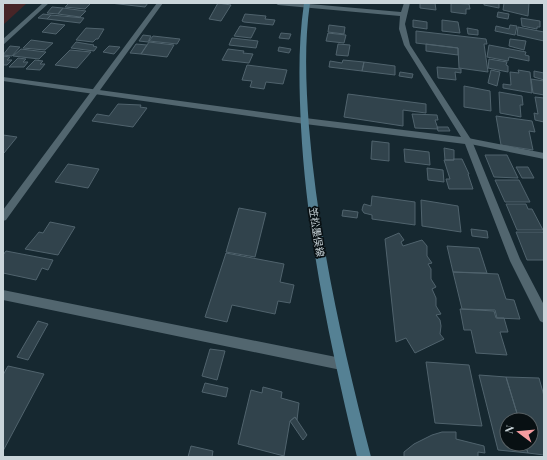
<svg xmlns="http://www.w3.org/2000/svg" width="547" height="460" font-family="'Playfair Display','Noto Sans JP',serif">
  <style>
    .green { fill: #472527 }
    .building { fill: #31434c; stroke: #50636d }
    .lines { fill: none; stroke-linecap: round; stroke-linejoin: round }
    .service { fill: #52666f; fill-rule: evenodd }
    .minor { fill: #52666f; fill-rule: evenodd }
    .secondary { fill: #558194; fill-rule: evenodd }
    .labels { text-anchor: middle; stroke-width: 3.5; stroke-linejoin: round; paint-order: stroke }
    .street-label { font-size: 10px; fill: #cad5da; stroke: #081013 }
  </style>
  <rect width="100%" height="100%" fill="#162830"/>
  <path class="green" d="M 3,3 L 27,3 L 3,25 Z"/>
  <path class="building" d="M 69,3 L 91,3 L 85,9 L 65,7 Z
    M 110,3 L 148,3 L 145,7 Z
    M 218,3 L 231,5 L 221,21 L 209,19 Z
    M 420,3 L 435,3 L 436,10 L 420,8 Z
    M 451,3 L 469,4 L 470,9 L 466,9 L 466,14 L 451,12 Z
    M 484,3 L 499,3 L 499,8 L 484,5 Z
    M 504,3 L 529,3 L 528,16 L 503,10 Z
    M 52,7 L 63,8 L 58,14 L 47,13 Z
    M 63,8 L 86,11 L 80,17 L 58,14 Z
    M 498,12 L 509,14 L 508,19 L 497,17 Z
    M 43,14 L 51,15 L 47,19 L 38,18 Z
    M 245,14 L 266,16 L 265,19 L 275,20 L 273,25 L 244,22 L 242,21 Z
    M 51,15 L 84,18 L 80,23 L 47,19 Z
    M 521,18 L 540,21 L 540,27 L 537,27 L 537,29 L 522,26 Z
    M 413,20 L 427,22 L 427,29 L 413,27 Z
    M 442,20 L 458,22 L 460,33 L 442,31 Z
    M 51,23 L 65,25 L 56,34 L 42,32 Z
    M 329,25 L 345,27 L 344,34 L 328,32 Z
    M 510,25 L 517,26 L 515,35 L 495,31 L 496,26 L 509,29 Z
    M 240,26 L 256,28 L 251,38 L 234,36 Z
    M 518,27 L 544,32 L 544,41 L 517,35 Z
    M 86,28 L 104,29 L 98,39 L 96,39 L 93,42 L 76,40 Z
    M 467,28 L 478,30 L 478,35 L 468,34 Z
    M 416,31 L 486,39 L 487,44 L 484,44 L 488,72 L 459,68 L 458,48 L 416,43 Z
    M 281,33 L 291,34 L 289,39 L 279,38 Z
    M 328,33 L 346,35 L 344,43 L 326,41 Z
    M 143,35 L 151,36 L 148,42 L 139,41 Z
    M 153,36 L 180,39 L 177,44 L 149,41 Z
    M 232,38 L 258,41 L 256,48 L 229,45 Z
    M 510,39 L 526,41 L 524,50 L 509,46 Z
    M 31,40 L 53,43 L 45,50 L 23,48 Z
    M 76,42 L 94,45 L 93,46 L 97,47 L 94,51 L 71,48 Z
    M 149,42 L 174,45 L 167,57 L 141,54 Z
    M 136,44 L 147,45 L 141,54 L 130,53 Z
    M 338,44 L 350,45 L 348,56 L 336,55 Z
    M 426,44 L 458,48 L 458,55 L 426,51 Z
    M 489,45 L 526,52 L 525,55 L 529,56 L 529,61 L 509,57 L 508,61 L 487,57 Z
    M 10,46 L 20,47 L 12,56 L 3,55 Z
    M 109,46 L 120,47 L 114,54 L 103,52 Z
    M 279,47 L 291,49 L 289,53 L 278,51 Z
    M 21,49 L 46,52 L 39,59 L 13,56 Z
    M 228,49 L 244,51 L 243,53 L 253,54 L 249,63 L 222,60 Z
    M 70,50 L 91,52 L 77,68 L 55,65 Z
    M 3,56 L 10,57 L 7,60 L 12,60 L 7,65 L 3,65 Z
    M 18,58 L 26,59 L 23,62 L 28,62 L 24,67 L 9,67 Z
    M 489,59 L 507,62 L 506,65 L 508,66 L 508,72 L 488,68 Z
    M 35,60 L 43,61 L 40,64 L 45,64 L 40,70 L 26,69 Z
    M 343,60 L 364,62 L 362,71 L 329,67 L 330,61 L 342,63 Z
    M 364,62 L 395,66 L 395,75 L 362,71 Z
    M 247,65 L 287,70 L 283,84 L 266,82 L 264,89 L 250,87 L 252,81 L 242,80 Z
    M 437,67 L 461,69 L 461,73 L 455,72 L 456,80 L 438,78 Z
    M 491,70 L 500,72 L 497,86 L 488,83 Z
    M 518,70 L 530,72 L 532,93 L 503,88 L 503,84 L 511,85 L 510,72 L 519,73 Z
    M 534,71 L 544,73 L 544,80 L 534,77 Z
    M 400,72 L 413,74 L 412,78 L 399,76 Z
    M 531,79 L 544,81 L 544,95 L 533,93 Z
    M 464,86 L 490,91 L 491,111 L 464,107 Z
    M 499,92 L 522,96 L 523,105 L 520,105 L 521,117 L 500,113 Z
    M 348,94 L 426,104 L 426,113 L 403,110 L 403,126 L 344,117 Z
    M 535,97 L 544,98 L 544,122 L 535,120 L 534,113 L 538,114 Z
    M 118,104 L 141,105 L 140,107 L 147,108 L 133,127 L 92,121 L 97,114 L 109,116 Z
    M 412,114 L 437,115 L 438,120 L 435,120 L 438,129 L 415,128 Z
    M 496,116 L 532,121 L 535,132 L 529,131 L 533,150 L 501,145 Z
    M 437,127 L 448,127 L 450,131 L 438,131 Z
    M 3,135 L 17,137 L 4,153 L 3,153 Z
    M 372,141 L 389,143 L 389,161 L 371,159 Z
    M 444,148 L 454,150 L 454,160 L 445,160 Z
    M 404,149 L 429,152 L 430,165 L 405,162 Z
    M 485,155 L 507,155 L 518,178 L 494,177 Z
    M 453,159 L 462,159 L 469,174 L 468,174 L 473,189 L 449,189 L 446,179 L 450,179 L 444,160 L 454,160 Z
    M 68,164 L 99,169 L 88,188 L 55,182 Z
    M 516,167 L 528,167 L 534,178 L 522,178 Z
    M 427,168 L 443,170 L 444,182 L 428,180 Z
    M 495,180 L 519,180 L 530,202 L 505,202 Z
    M 372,196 L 415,202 L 415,225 L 372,219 L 372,215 L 364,213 L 362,210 L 363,206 L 364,204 L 371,206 Z
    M 421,200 L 458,206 L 461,232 L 422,226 Z
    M 506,204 L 526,204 L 528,209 L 532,209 L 543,230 L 517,230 Z
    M 239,208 L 266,213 L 255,257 L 226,252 Z
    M 343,210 L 358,212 L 357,218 L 342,216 Z
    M 50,222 L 75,227 L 58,255 L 25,249 L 39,232 L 43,233 Z
    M 471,229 L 487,231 L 488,238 L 472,236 Z
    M 516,232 L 543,232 L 544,235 L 544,260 L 527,260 Z
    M 399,233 L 404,240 L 401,242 L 403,246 L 422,240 L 427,246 L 427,256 L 432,263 L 428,264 L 431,269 L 431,279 L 436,287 L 432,289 L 436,298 L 436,306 L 441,314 L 436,315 L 440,320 L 441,326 L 440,334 L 444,339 L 415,353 L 406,338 L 396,342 L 385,239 Z
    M 447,246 L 479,248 L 487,273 L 453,272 Z
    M 6,251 L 53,260 L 48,270 L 42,268 L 36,280 L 3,273 L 3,255 Z
    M 226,253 L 284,264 L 280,282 L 294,285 L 290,303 L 278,301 L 275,314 L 232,305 L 227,322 L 205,317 Z
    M 453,272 L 498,274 L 506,299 L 514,300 L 520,319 L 497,318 L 495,310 L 462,309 Z
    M 460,309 L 494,311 L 496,318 L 504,318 L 508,332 L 500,332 L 507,355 L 476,353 L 471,330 L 464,330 Z
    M 38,321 L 48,324 L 28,360 L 17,357 Z
    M 210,349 L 225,351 L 217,380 L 202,376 Z
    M 426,362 L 469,365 L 482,426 L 435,423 Z
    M 8,366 L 44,374 L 3,451 L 3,375 Z
    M 479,375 L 506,377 L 519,420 L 507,420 L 507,444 L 525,444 L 528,453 L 498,450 Z
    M 506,377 L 539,378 L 544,396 L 544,455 L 528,453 L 525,444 L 531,444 L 531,420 L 519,420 Z
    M 205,383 L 228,388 L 226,397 L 202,392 Z
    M 263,387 L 282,392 L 281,398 L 299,403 L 297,420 L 295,417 L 290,421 L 284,456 L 238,444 L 251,390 L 262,393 Z
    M 295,417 L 307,435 L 303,440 L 290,421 Z
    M 442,432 L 456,432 L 456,439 L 484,446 L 485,453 L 478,452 L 478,457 L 404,457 L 404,452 L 414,444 L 432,435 Z
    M 191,446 L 213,451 L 212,457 L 188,457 Z"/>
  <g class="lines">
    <path class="service" d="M 157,3 L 163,3 L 6,220 L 3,221 L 3,210 Z
      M 468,138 L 544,153 L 544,159 L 465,143 L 464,141 Z"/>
    <path class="minor" d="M 43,3 L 49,3 L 3,45 L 3,39 Z
      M 275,3 L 298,3 L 401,12 L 404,3 L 410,3 L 405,24 L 410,45 L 472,141 L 520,259 L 544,305 L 544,323 L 540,321 L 510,261 L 465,144 L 305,124 L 3,81 L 3,77 L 305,118 L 461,137 L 404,45 L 399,29 L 400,16 L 278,5 Z
      M 3,290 L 341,358 L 345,360 L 347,364 L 345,368 L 341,370 L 3,300 Z"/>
    <path class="secondary" d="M 304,3 L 310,3 C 304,44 306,86 309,127 C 318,239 343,348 371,457 L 357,457 C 331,348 307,239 301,127 C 299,85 298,44 304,3 Z"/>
  </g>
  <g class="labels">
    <g class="street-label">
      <text transform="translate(317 232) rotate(81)" y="4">笠松墨俣線</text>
    </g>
  </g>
  <rect width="547" height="460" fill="none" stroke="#cad5da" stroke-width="8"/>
  <g transform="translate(519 432) rotate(286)"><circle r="19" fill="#081013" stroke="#565f63"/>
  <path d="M0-3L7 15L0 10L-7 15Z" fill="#f59b9f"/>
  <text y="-6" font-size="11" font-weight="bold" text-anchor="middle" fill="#cad5da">N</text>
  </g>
</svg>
